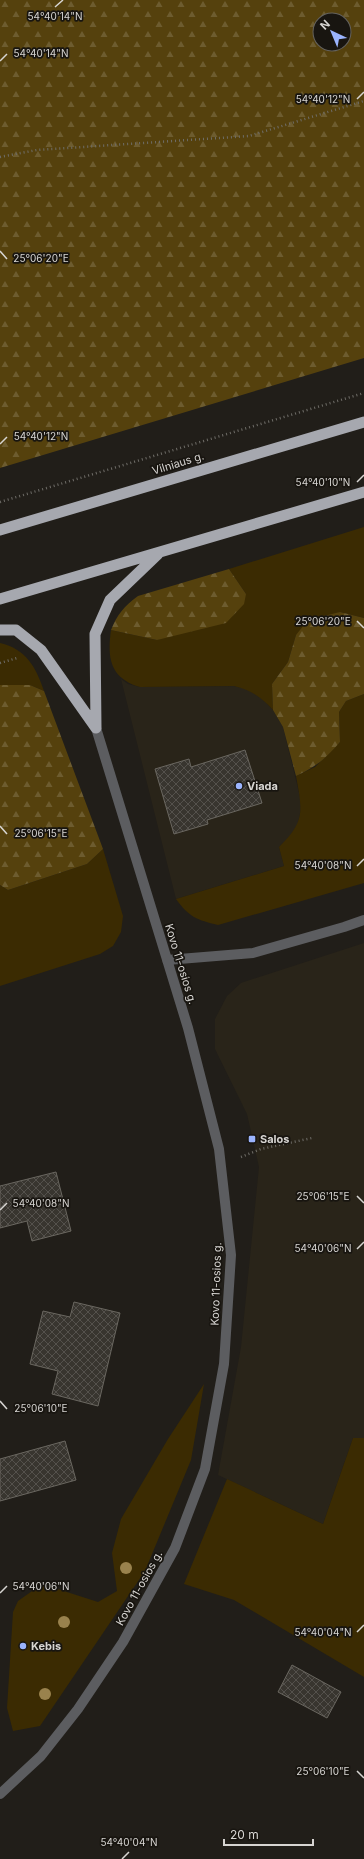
<svg xmlns="http://www.w3.org/2000/svg" width="364" height="1859" font-family="Inter,sans-serif">
  <style>
    .built { fill: #292419 }
    .grass { fill: #3b2b02 }
    .forest { fill: url(#forest-firs); fill-rule: evenodd }
    .building { fill: url(#building-cross-hatch); stroke: #6a6760 }
    .lines { fill: none; stroke-linecap: round; stroke-linejoin: round }
    .path { stroke: #6f6d68; stroke-width: 2.5; stroke-dasharray: 1 3; stroke-linecap: butt }
    .minor { stroke: #5c5d60; stroke-width: 10 }
    .trunk { stroke: #a6a8af; stroke-width: 11 }
    .tree { fill: #99824d }
    .ticks { fill: none; stroke: #d7d5d2; stroke-width: 1.5 }
    .poi-dot { fill: #9bb4fd; stroke: #181510; stroke-width: 1.5 }
    .labels { text-anchor: middle; stroke-width: 3.5; stroke-linejoin: round; paint-order: stroke }
    .street-label { font-size: 11px; fill: #d7d5d2; stroke: #181510 }
    .poi-label { font-size: 11px; font-weight: bold; fill: #d7d5d2; stroke: #181510; text-anchor: start }
    .ticks-label { font-size: 10px; text-anchor: middle; fill: #d7d5d2; stroke: #181510; stroke-width: 3.5; stroke-linejoin: round; paint-order: stroke }
  </style>
  <defs>
    <pattern id="forest-firs" width="22" height="20" patternUnits="userSpaceOnUse"><rect width="22" height="20" fill="#55410d"/><path d="M5 1l3.5 6h-7zM16 11l3.5 6h-7z" fill="#6d5c2f"/></pattern>
    <pattern id="building-cross-hatch" width="8" height="8" patternUnits="userSpaceOnUse"><rect width="8" height="8" fill="#38352f"/><path d="M0 0l8 8M0 8l8-8" fill="none" stroke="#54514c"/></pattern>
  </defs>
  <rect width="100%" height="100%" fill="#211e19"/>
  <path class="built" d="M 121,679 L 128,684 L 140,687 L 234,686 L 247,689 L 261,697 L 273,710 L 283,727 L 302,805 L 298,824 L 290,837 L 279,847 L 284,866 L 176,899 Z
    M 364,943 L 364,1438 L 353,1438 L 323,1524 L 218,1475 L 241,1347 L 259,1167 L 247,1114 L 215,1049 L 215,1019 L 227,996 L 241,983 Z"/>
  <path class="grass" d="M 364,527 L 364,618 L 340,612 L 296,635 L 288,662 L 272,684 L 273,710 C 261,697 251,690 234,686 L 140,687 C 110,678 107,658 111,630 L 157,640 L 246,594 L 229,569 Z
    M 0,643 C 26,649 36,667 44,691 L 30,685 L 0,685 Z
    M 364,694 L 364,883 L 218,925 C 197,920 189,917 176,899 L 284,866 L 279,847 C 306,821 302,810 296,776 L 315,767 L 340,742 L 339,712 L 346,701 Z
    M 103,849 L 123,916 L 121,932 L 113,946 L 100,954 L 0,986 L 0,885 L 8,890 L 87,864 Z
    M 204,1384 L 191,1460 L 145,1571 L 40,1726 L 13,1731 L 7,1708 L 13,1612 L 18,1601 L 42,1584 L 98,1602 L 117,1591 L 112,1553 L 121,1519 L 168,1439 Z
    M 353,1438 L 364,1438 L 364,1677 L 234,1600 L 184,1584 L 227,1479 L 323,1524 Z"/>
  <path class="forest" d="M 0,0 L 364,0 L 364,358 L 0,468 ZM 320,20 L 344,20 L 344,44 L 320,44 Z
    M 229,569 L 246,594 L 244,604 L 226,623 L 157,640 L 111,630 C 117,615 124,606 138,596 Z
    M 340,612 L 364,618 L 364,694 L 346,701 L 339,712 L 340,742 C 324,760 317,766 296,776 L 283,727 L 273,710 L 272,684 L 288,662 L 296,635 L 308,620 Z
    M 0,685 L 30,685 L 44,691 L 103,849 L 87,864 L 8,890 L 0,885 Z"/>
  <path class="building" d="M 245,750 L 262,803 L 207,820 L 208,824 L 174,834 L 155,769 L 189,759 L 191,767 Z
    M 56,1172 L 71,1231 L 32,1241 L 27,1221 L 0,1228 L 0,1186 Z
    M 74,1302 L 120,1313 L 98,1406 L 52,1394 L 58,1371 L 30,1364 L 43,1311 L 70,1317 Z
    M 65,1441 L 76,1480 L 0,1501 L 0,1459 Z
    M 292,1665 L 341,1692 L 327,1718 L 278,1692 Z"/>
  <g class="lines">
    <path class="path" d="M 0,157 L 37,150 L 249,136 L 364,101
      M 0,502 L 364,393
      M 0,663 L 17,658
      M 241,1157 L 261,1149 L 312,1138"/>
    <path class="minor" d="M 167,960 L 253,953 L 344,927 L 364,920
      M 0,1794 L 41,1756 L 78,1709 L 123,1642 L 175,1548 L 205,1469 L 224,1364 L 231,1255 L 219,1149 L 188,1028 L 96,728"/>
    <path class="trunk" d="M 0,530 L 364,422
      M 0,599 L 364,492
      M 0,630 L 16,630 L 41,650 L 96,728
      M 96,728 L 95,634 L 110,600 L 158,554"/>
  </g>
  <g class="tree">
    <circle cx="126" cy="1568" r="6"/>
    <circle cx="64" cy="1622" r="6"/>
    <circle cx="45" cy="1694" r="6"/>
  </g>
  <path class="ticks" d="M 55,7 L 63,0M 0,61 L 7,54M 357,99 L 364,92M 0,251 L 7,259M 0,444 L 7,437M 357,482 L 364,475M 357,621 L 364,628M 0,826 L 7,834M 357,866 L 364,859M 357,1196 L 364,1203M 0,1210 L 7,1203M 357,1249 L 364,1242M 0,1401 L 7,1409M 0,1593 L 7,1586M 357,1632 L 364,1625M 357,1771 L 364,1778M 122,1859 L 129,1852"/>
  <g class="poi-dot">
    <circle cx="239" cy="786" r="4"/>
    <rect x="248" y="1135" width="8" height="8" rx="2"/>
    <circle cx="23" cy="1646" r="4"/>
  </g>
  <g class="labels">
    <g class="street-label">
      <text transform="translate(178 463) rotate(-17)" y="4">Vilniaus g.</text>
      <text transform="translate(181 964) rotate(73)" y="4">Kovo 11-osios g.</text>
      <text transform="translate(216 1284) rotate(-88)" y="4">Kovo 11-osios g.</text>
      <text transform="translate(139 1588) rotate(-61)" y="4">Kovo 11-osios g.</text>
    </g>
    <g class="poi-label">
      <text x="247" y="790">Viada</text>
      <text x="260" y="1143">Salos</text>
      <text x="31" y="1650">Kebis</text>
    </g>
  </g>
  <g class="ticks-label">
    <text x="55" y="20">54°40'14"N</text>
    <text x="41" y="57">54°40'14"N</text>
    <text x="323" y="103">54°40'12"N</text>
    <text x="41" y="262">25°06'20"E</text>
    <text x="41" y="440">54°40'12"N</text>
    <text x="323" y="486">54°40'10"N</text>
    <text x="323" y="625">25°06'20"E</text>
    <text x="41" y="837">25°06'15"E</text>
    <text x="323" y="869">54°40'08"N</text>
    <text x="323" y="1200">25°06'15"E</text>
    <text x="41" y="1207">54°40'08"N</text>
    <text x="323" y="1252">54°40'06"N</text>
    <text x="41" y="1412">25°06'10"E</text>
    <text x="41" y="1590">54°40'06"N</text>
    <text x="323" y="1636">54°40'04"N</text>
    <text x="323" y="1775">25°06'10"E</text>
    <text x="129" y="1846">54°40'04"N</text>
  </g>
  <g transform="translate(332 32) rotate(316)"><circle r="19" fill="#181510" stroke="#64625e"/>
  <path d="M0-3L7 15L0 10L-7 15Z" fill="#9bb4fd"/>
  <text y="-6" font-size="11" font-weight="bold" text-anchor="middle" fill="#d7d5d2">N</text>
  </g>
  <path d="M224 1839v6h89v-6" fill="none" stroke="#d7d5d2" stroke-width="2"/>
  <text x="230" y="1839" font-size="12" fill="#d7d5d2" stroke="#181510" stroke-width="3" paint-order="stroke">20 m</text>
</svg>
